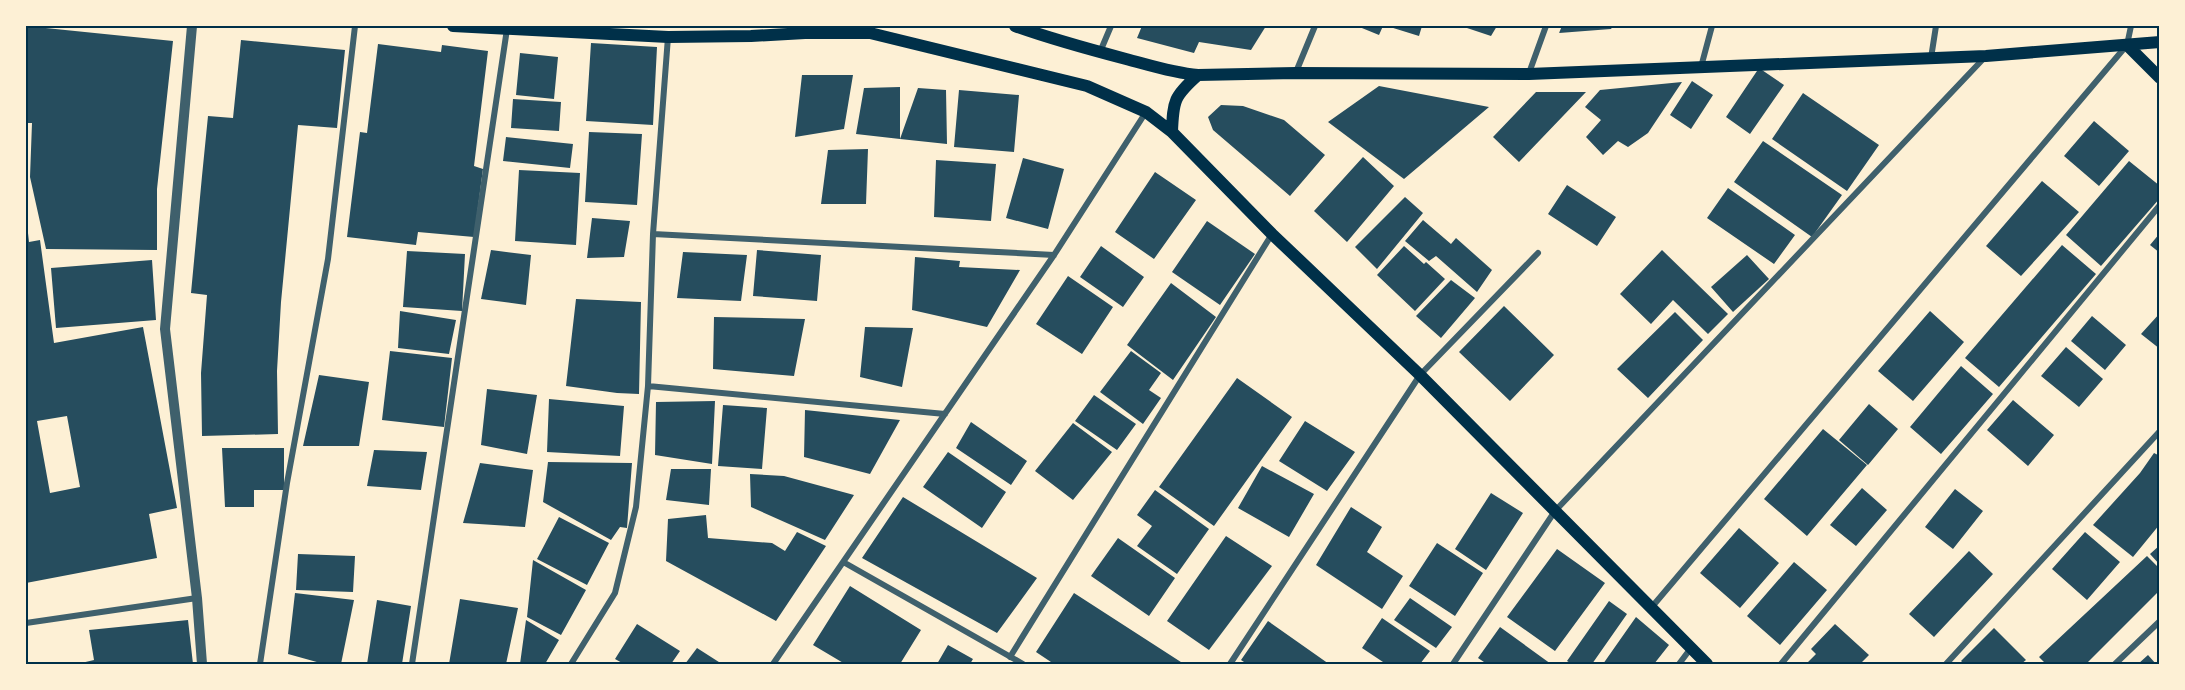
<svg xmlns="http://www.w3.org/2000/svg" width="2185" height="690" font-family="Helvetica,sans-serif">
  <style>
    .building { fill: #264d5e; fill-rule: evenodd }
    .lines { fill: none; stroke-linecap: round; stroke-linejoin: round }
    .minor { stroke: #3f606c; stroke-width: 6 }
    .tertiary { stroke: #3f606c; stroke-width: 10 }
    .secondary { stroke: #003049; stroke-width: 12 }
    .neatline { fill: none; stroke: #003049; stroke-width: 2 }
  </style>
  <rect width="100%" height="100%" fill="#fdf0d5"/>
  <path class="building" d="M 26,26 L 173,41 L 157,189 L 157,250 L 46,249 L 30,177 L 32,123 L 26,123 Z
    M 1142,26 L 1266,26 L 1251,50 L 1199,42 L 1194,53 L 1137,38 Z
    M 1357,26 L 1383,26 L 1379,35 Z
    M 1391,26 L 1422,26 L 1419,36 L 1390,27 Z
    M 1461,26 L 1497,26 L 1491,36 Z
    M 1562,26 L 1613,26 L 1611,29 L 1559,33 Z
    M 241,40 L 345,50 L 337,128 L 298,125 L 281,302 L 277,371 L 278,434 L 202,436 L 201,373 L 207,295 L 191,293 L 202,176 L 208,116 L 233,118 Z
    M 591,43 L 657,47 L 653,125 L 586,121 Z
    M 378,44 L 441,52 L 442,45 L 488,51 L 474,166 L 483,169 L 474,237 L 418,232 L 416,245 L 347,237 L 360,132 L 367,133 Z
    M 520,53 L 558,57 L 554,99 L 516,95 Z
    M 1759,68 L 1784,85 L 1750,134 L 1726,117 Z
    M 802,75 L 853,75 L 844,129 L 795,137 Z
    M 1692,81 L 1713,95 L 1691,129 L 1670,115 Z
    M 1682,82 L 1648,133 L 1628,147 L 1618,141 L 1603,155 L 1586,137 L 1601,120 L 1585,107 L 1600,90 Z
    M 1379,86 L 1489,107 L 1404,179 L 1328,122 Z
    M 900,87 L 900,139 L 856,134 L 864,88 Z
    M 918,88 L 946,90 L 947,144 L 900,139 Z
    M 959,90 L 1019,95 L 1014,152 L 954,147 Z
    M 1536,92 L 1586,92 L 1519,162 L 1493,137 Z
    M 1803,93 L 1879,145 L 1847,191 L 1772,139 Z
    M 513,99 L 561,102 L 559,131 L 511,128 Z
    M 1221,105 L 1243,106 L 1284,120 L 1325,155 L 1290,196 L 1213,130 L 1208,117 Z
    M 2094,121 L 2129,151 L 2099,186 L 2064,156 Z
    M 589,132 L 642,134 L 637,205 L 585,202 Z
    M 506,137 L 573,144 L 570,168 L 503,161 Z
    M 1763,141 L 1842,195 L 1812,237 L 1734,182 Z
    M 868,149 L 866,204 L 821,204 L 828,150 Z
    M 1363,157 L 1394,186 L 1347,242 L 1314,211 Z
    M 1023,158 L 1064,169 L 1048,229 L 1006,218 Z
    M 936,160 L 996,164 L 991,221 L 934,217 Z
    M 2129,161 L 2160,186 L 2160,198 L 2101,266 L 2066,235 Z
    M 519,170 L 580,173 L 576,245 L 515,241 Z
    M 1155,172 L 1196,200 L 1154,259 L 1115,232 Z
    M 2042,181 L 2079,212 L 2021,276 L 1986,246 Z
    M 1567,185 L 1616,217 L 1597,246 L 1548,214 Z
    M 1728,188 L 1795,235 L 1774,264 L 1707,218 Z
    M 1405,197 L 1423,213 L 1377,269 L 1355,247 Z
    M 592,218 L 630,221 L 624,257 L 587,258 Z
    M 1423,220 L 1451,244 L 1456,238 L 1492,270 L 1477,292 L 1436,256 L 1429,261 L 1405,241 Z
    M 1207,221 L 1255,254 L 1220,305 L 1172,272 Z
    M 26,224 L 27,224 L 29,242 L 40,240 L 54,343 L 143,327 L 177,508 L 149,514 L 157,558 L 26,583 ZM 67,416 L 80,487 L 50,493 L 37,421 Z
    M 2160,233 L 2160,253 L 2150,245 Z
    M 2062,245 L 2096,274 L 1999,387 L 1965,358 Z
    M 1101,246 L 1144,277 L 1123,307 L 1080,277 Z
    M 1404,246 L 1424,264 L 1426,262 L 1445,279 L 1415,311 L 1377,275 Z
    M 491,250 L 531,255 L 526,305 L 481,299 Z
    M 757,250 L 821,255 L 817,301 L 753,296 Z
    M 1662,250 L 1728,314 L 1708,334 L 1673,300 L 1651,324 L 1620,294 Z
    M 407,251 L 465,254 L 462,311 L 403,307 Z
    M 683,252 L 747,255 L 741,301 L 677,298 Z
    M 1747,255 L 1769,279 L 1733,312 L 1711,287 Z
    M 915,257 L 960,261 L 959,267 L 1020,270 L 987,327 L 912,310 Z
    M 152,260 L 156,320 L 56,328 L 51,268 Z
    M 1068,276 L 1113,307 L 1082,354 L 1036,324 Z
    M 1451,280 L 1475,298 L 1441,338 L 1416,316 Z
    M 1171,283 L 1216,317 L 1173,380 L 1127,345 Z
    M 576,299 L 641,302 L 639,394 L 617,393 L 566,386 Z
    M 1504,306 L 1554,355 L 1510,401 L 1459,352 Z
    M 400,311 L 456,320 L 449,354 L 398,348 Z
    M 1930,311 L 1964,342 L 1913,401 L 1878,371 Z
    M 1675,312 L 1703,340 L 1648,398 L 1617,369 Z
    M 2160,313 L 2160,349 L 2141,334 Z
    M 2092,316 L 2126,345 L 2105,370 L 2071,341 Z
    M 714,317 L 805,319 L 794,376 L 713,369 Z
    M 865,327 L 913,328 L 902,387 L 860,377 Z
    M 2066,347 L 2103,379 L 2079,407 L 2041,376 Z
    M 390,351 L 452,358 L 444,427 L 382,420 Z
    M 1131,351 L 1161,373 L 1149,390 L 1161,398 L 1143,424 L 1100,392 Z
    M 1961,366 L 1993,394 L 1941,454 L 1910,427 Z
    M 319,375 L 369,382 L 359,446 L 303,446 Z
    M 1237,378 L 1292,417 L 1214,526 L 1159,487 Z
    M 487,389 L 537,395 L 527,454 L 481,445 Z
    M 1094,395 L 1136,424 L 1117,450 L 1075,421 Z
    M 549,399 L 624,406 L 620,456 L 547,452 Z
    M 2013,400 L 2054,435 L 2028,466 L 1987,430 Z
    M 715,401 L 712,464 L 655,455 L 656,402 Z
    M 1869,404 L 1898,429 L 1868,465 L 1839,440 Z
    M 723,405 L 767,408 L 762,469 L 718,466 Z
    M 805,410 L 900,420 L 870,474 L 804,457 Z
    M 1305,421 L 1355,452 L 1327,491 L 1279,461 Z
    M 971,422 L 1027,461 L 1011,485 L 956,448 Z
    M 1073,423 L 1112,452 L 1073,500 L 1035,471 Z
    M 1823,429 L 1867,465 L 1807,536 L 1764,499 Z
    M 222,448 L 284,448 L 284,490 L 254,490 L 254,507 L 225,507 Z
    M 374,450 L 427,452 L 421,490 L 367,486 Z
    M 948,452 L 1006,492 L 982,528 L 923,487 Z
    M 2154,453 L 2160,456 L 2160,524 L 2133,557 L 2093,525 L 2140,473 Z
    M 548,462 L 632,463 L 627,528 L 620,527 L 611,540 L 543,502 Z
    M 480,463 L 533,470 L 525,527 L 463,523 Z
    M 1262,466 L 1314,494 L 1289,537 L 1238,508 Z
    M 671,469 L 711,469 L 709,505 L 666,500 Z
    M 750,474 L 784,476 L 854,495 L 825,540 L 751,507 Z
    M 1862,488 L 1887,510 L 1856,546 L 1830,525 Z
    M 1955,489 L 1983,511 L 1953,549 L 1925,527 Z
    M 1155,490 L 1209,529 L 1177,574 L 1137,546 L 1152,526 L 1137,515 Z
    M 1491,493 L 1523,513 L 1486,570 L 1455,549 Z
    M 903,497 L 1037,578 L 997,633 L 862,558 Z
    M 1351,507 L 1382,527 L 1367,552 L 1403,576 L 1382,609 L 1316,565 Z
    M 706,515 L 708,538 L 772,543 L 785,551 L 797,532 L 826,546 L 776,621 L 666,561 L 668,519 Z
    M 559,517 L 609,543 L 587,585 L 537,559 Z
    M 1739,528 L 1779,563 L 1740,608 L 1700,573 Z
    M 2085,532 L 2120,562 L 2087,600 L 2052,569 Z
    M 1226,536 L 1272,566 L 1209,650 L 1167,621 Z
    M 1118,538 L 1175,578 L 1149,616 L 1091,576 Z
    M 1437,543 L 1483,573 L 1455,616 L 1409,586 Z
    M 2160,545 L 2160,565 L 2150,554 Z
    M 1557,549 L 1605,583 L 1555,651 L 1507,617 Z
    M 1969,551 L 1993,574 L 1934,637 L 1909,614 Z
    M 298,554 L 355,556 L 353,592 L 296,590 Z
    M 2147,556 L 2160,569 L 2160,590 L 2086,664 L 2046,664 L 2039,657 Z
    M 533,560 L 586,590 L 561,635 L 527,617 Z
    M 1794,562 L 1827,590 L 1780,645 L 1747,616 Z
    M 850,586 L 921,630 L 900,664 L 845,664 L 813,645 Z
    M 295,593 L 354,600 L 341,664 L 324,664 L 288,654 Z
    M 1074,593 L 1184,664 L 1054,664 L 1036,652 Z
    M 1410,598 L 1452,627 L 1436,648 L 1394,620 Z
    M 460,599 L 518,608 L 506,664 L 449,664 Z
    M 377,600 L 411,606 L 402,664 L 367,664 Z
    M 1609,601 L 1627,614 L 1592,664 L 1572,664 L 1567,661 Z
    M 1636,617 L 1669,645 L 1654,664 L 1603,664 Z
    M 1382,618 L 1430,651 L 1420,664 L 1386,664 L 1362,648 Z
    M 188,620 L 193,664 L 77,664 L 94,660 L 89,630 Z
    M 526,620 L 559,640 L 545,664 L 520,664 Z
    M 1268,621 L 1329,664 L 1247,664 L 1241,660 Z
    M 637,624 L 680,651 L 671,664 L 624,664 L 615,659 Z
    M 1835,624 L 1869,655 L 1860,664 L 1806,664 L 1816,654 L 1811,649 Z
    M 1500,627 L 1551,664 L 1487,664 L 1478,658 Z
    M 1994,628 L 2026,660 L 2021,664 L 1964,664 L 1961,661 Z
    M 948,645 L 973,659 L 970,664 L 937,664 Z
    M 697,648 L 722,664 L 685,664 Z
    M 2148,655 L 2156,664 L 2138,664 Z"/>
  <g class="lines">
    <path class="minor" d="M 1100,52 L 1111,26
      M 1931,58 L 1936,26
      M 1701,67 L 1712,26
      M 1296,72 L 1315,26
      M 1529,73 L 1546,26
      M 653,234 L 1054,255
      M 648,386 L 945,414
      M 845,563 L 1023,664
      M 1651,608 L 2127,45 L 2131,26
      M 26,623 L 197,598
      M 1010,657 L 1272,234
      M 260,664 L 287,483 L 328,259 L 355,26
      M 412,664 L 507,29
      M 571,664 L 615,593 L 636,507 L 648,386 L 653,234 L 668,37
      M 773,664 L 1054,255 L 1146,112
      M 1230,664 L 1420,375 L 1538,253
      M 1453,664 L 1555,511 L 1985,57
      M 1679,664 L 1691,648
      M 1781,664 L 2160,205
      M 1946,664 L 2160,431
      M 2115,664 L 2160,621"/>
    <path class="tertiary" d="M 192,26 L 165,329 L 197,598 L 202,664"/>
    <path class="secondary" d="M 453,26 L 668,37 L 751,36 L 805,33 L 870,33 L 1087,86 L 1146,112 L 1172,132 L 1272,234 L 1420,375 L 1707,664
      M 1015,26 C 1051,39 1088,49 1126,59 C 1149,65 1173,73 1198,75 L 1296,73 L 1529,74 L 1986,56 L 2160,42
      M 2127,45 L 2160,78
      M 1172,132 C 1173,101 1174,96 1198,75"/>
  </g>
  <rect width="2185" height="690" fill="none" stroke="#fdf0d5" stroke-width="54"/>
  <rect x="27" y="27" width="2131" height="636" class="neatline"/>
</svg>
